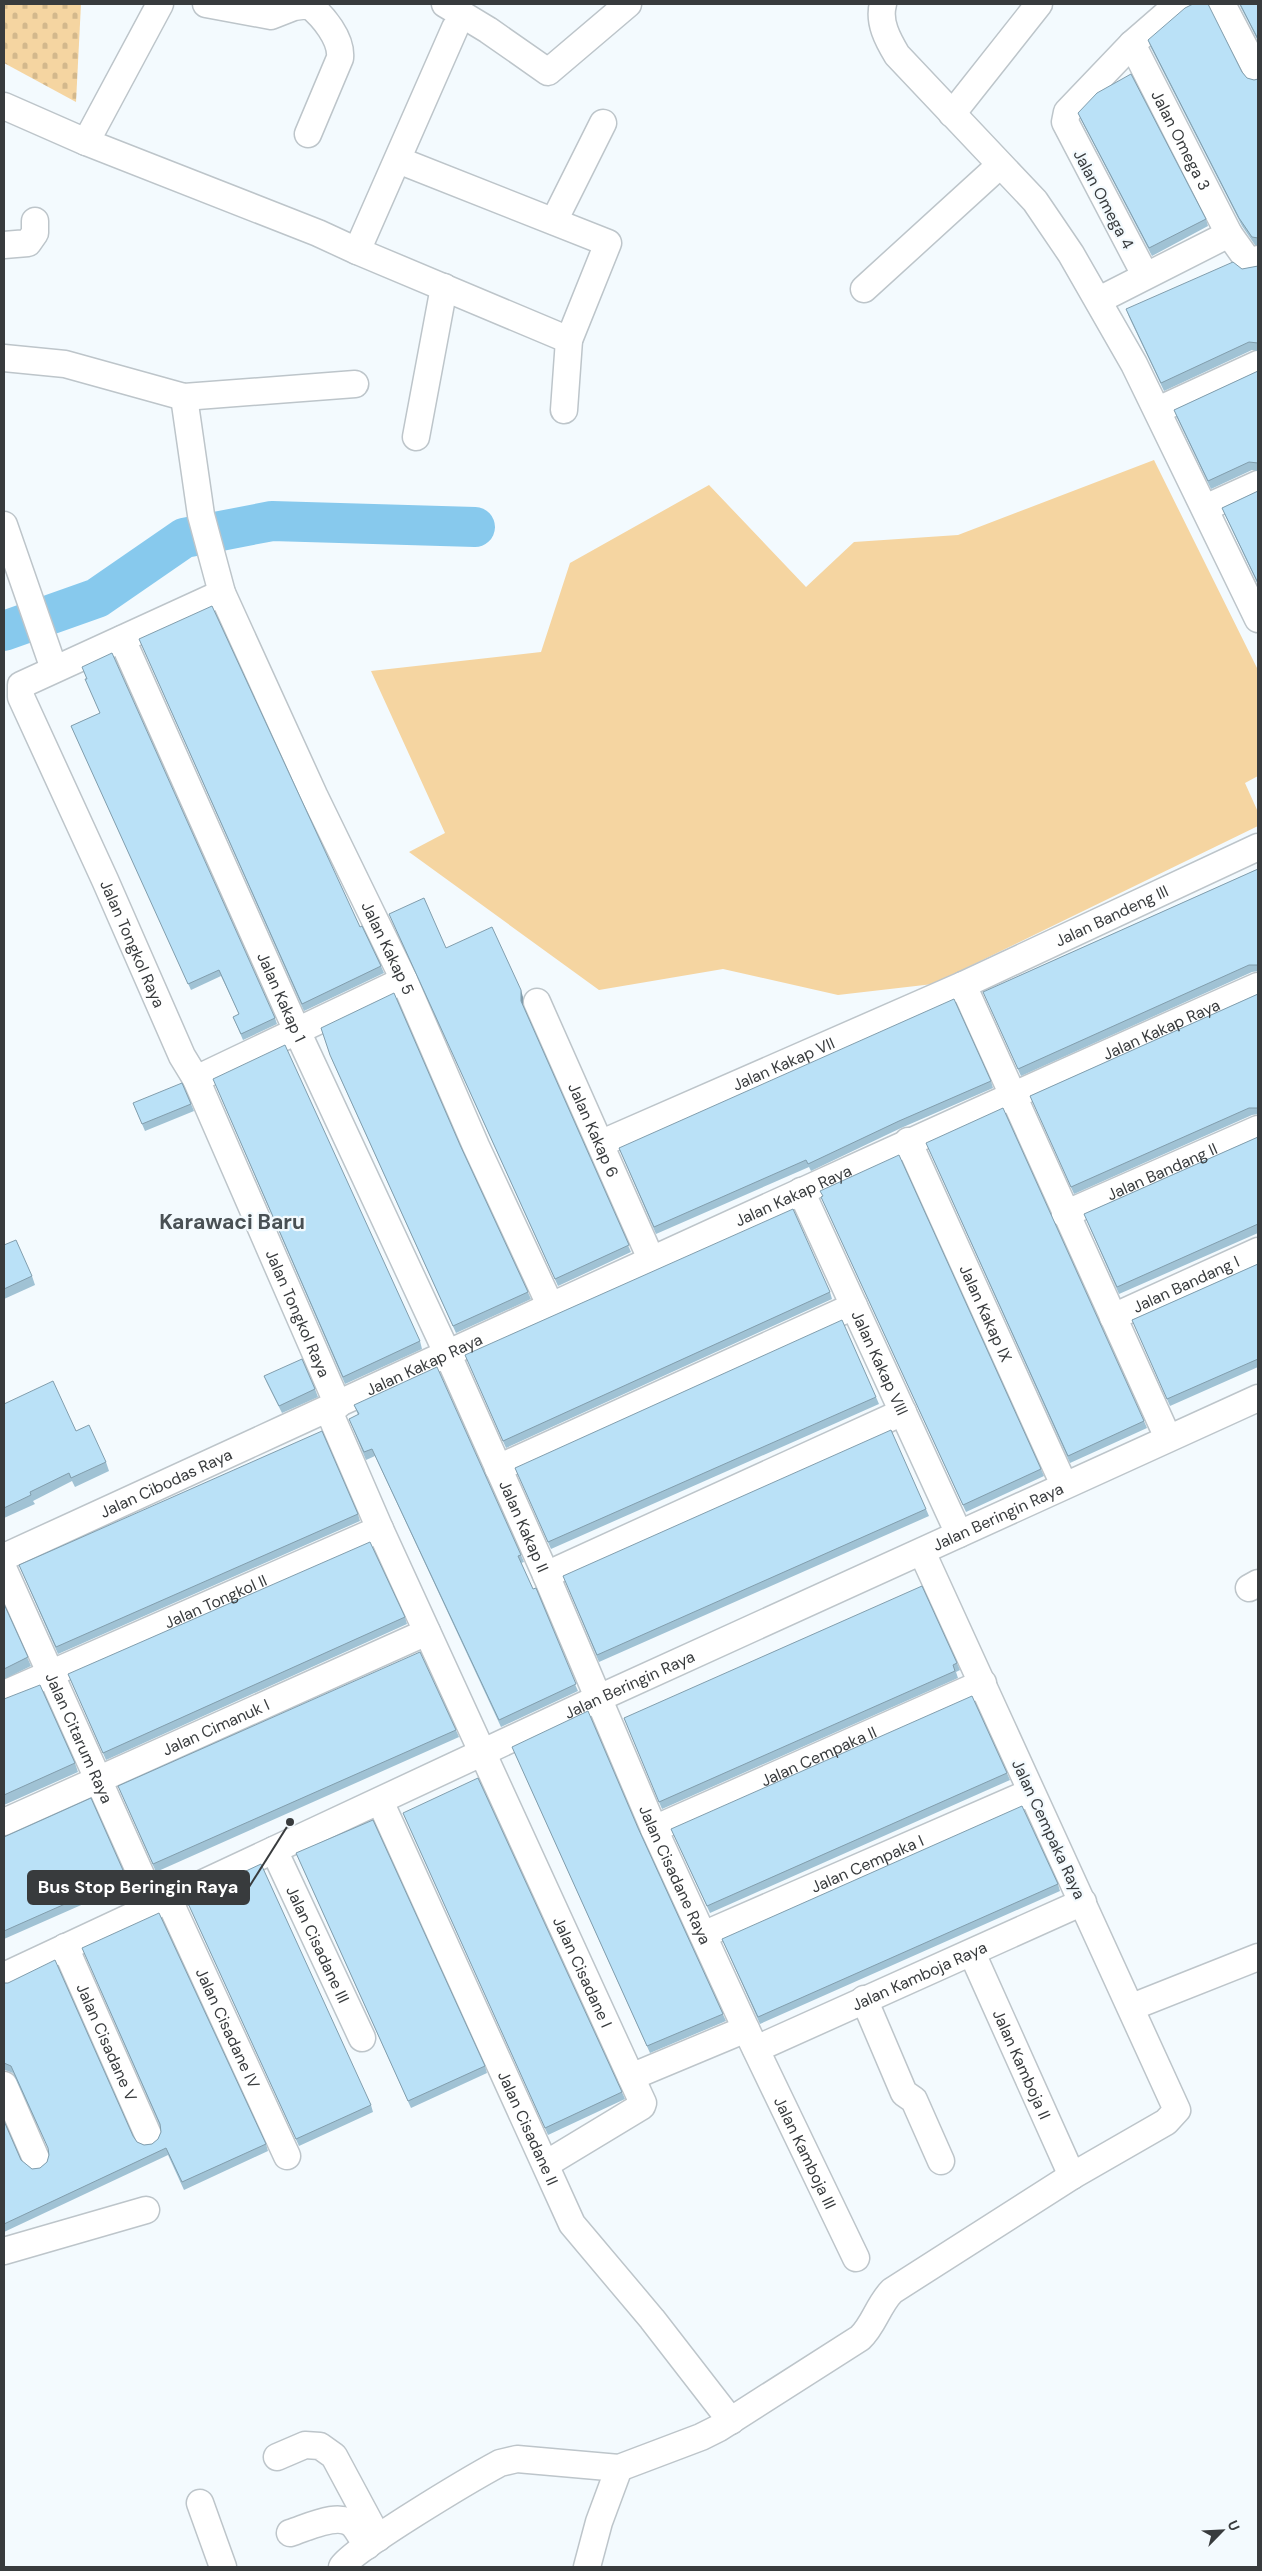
<svg xmlns="http://www.w3.org/2000/svg" width="1262" height="2571" font-family="'DM Sans',sans-serif">
  <style>
    .grass { fill: #f5d5a1 }
    .cemetery { fill: url(#cemetery-stones) }
    .lines { fill: none; stroke-linecap: round; stroke-linejoin: round }
    .river { stroke: #87c9ed; stroke-width: 40 }
    .minor-casing { stroke: #bdc5ca; stroke-width: 29 }
    .minor { stroke: #fff; stroke-width: 26 }
    .wall { fill: #a0c2d4 }
    .shaded-wall { fill: #829ead }
    .building { fill: #bae1f7; stroke: #829ead }
    .labels { text-anchor: middle; stroke-width: 4.5; stroke-linejoin: round; paint-order: stroke }
    .street-label { font-size: 16px; fill: #383b3d; stroke: #f3fafe }
    .district-label { font-size: 21px; font-weight: bold; fill: #495054; stroke: #f3fafe }
    .leader { fill: none; stroke: #383b3d; stroke-width: 2 }
    .callout-dot { fill: #383b3d; stroke: #f3fafe; stroke-width: 2 }
    .callout { fill: #383b3d; stroke: #383b3d; stroke-width: 2 }
    .callout-label { font-size: 18px; text-anchor: middle; font-weight: bold; fill: #fff }
  </style>
  <defs>
    <pattern id="cemetery-stones" width="16" height="16" patternUnits="userSpaceOnUse" patternTransform="scale(1.25)"><rect width="16" height="16" fill="#f5d5a1"/><path d="M2 7V4a2 2 0 0 1 4 0v3zM10 15v-3a2 2 0 0 1 4 0v3z" fill="#d3b88c"/></pattern>
  </defs>
  <rect width="100%" height="100%" fill="#f3fafe"/>
  <path class="grass" d="M 1154,460 L 1258,670 L 1258,776 L 1245,783 L 1258,812 L 1258,826 L 933,984 L 838,995 L 723,969 L 599,990 L 409,852 L 445,833 L 371,671 L 541,652 L 570,563 L 709,485 L 806,587 L 854,542 L 958,535 Z"/>
  <path class="cemetery" d="M 4,4 L 81,4 L 76,102 L 4,63 Z"/>
  <g class="lines">
    <path class="river" d="M 4,631 L 97,598 L 184,538 L 272,521 L 475,527"/>
    <defs>
      <g id="minor">
        <path d="M 206,4 L 271,16 L 294,7 L 309,5 C 323,16 342,39 340,58 L 308,134"/>
        <path d="M 445,4 L 488,30 L 548,72 L 628,4"/>
        <path d="M 883,4 C 878,22 888,40 897,55 L 1035,201 L 1071,254 L 1134,364 L 1258,619"/>
        <path d="M 1222,4 L 1258,73"/>
        <path id="s1" d="M 1132,44 L 1229,234 L 1249,262 L 1258,259"/>
        <path d="M 4,106 L 86,142 L 318,233 L 357,251 L 455,28"/>
        <path d="M 952,114 L 1039,4"/>
        <path d="M 86,142 L 160,4"/>
        <path d="M 398,160 L 608,243 L 569,340 L 564,410"/>
        <path d="M 554,221 L 603,123"/>
        <path d="M 4,245 L 28,243 L 35,233 L 35,221"/>
        <path d="M 357,251 L 569,340"/>
        <path d="M 1145,275 L 1065,122 L 1067,112 L 1132,44 L 1178,4"/>
        <path d="M 864,289 L 1000,165"/>
        <path d="M 1099,300 L 1229,234"/>
        <path d="M 4,358 L 65,364 L 184,397 L 355,384"/>
        <path id="s2" d="M 184,397 L 201,515 L 222,593 L 314,795 L 404,980 L 476,1146 L 551,1307"/>
        <path d="M 1158,410 L 1258,364"/>
        <path d="M 416,437 L 444,287"/>
        <path d="M 1205,508 L 1258,484"/>
        <path d="M 4,525 L 54,669"/>
        <path id="s3" d="M 222,593 L 21,685 L 21,697 L 105,880 L 182,1056 L 196,1079 L 338,1405"/>
        <path id="s4" d="M 122,639 L 297,1031 L 448,1355 L 546,1575 L 654,1829 L 746,2029 L 856,2258"/>
        <path d="M 963,985 L 1168,1438"/>
        <path id="s5" d="M 537,1002 L 651,1259"/>
        <path d="M 196,1079 L 404,980"/>
        <path id="s6" d="M 908,1141 L 1064,1485"/>
        <path id="s7" d="M 602,1143 L 963,985 L 1258,847"/>
        <path id="s8" d="M 801,1191 L 959,1534"/>
        <path id="s9" d="M 1065,1214 L 1258,1129"/>
        <path id="s10" d="M 1113,1317 L 1258,1251"/>
        <path id="s11" d="M 328,1409 L 380,1529 L 631,2077 L 746,2029"/>
        <path d="M 498,1468 L 854,1306"/>
        <path id="s12" d="M 4,1557 C 422,1366 838,1172 1258,986"/>
        <path id="s13" d="M 4,1570 L 155,1906"/>
        <path d="M 546,1575 L 903,1412"/>
        <path d="M 1249,1588 L 1258,1583"/>
        <path id="s14" d="M 4,1694 L 380,1529"/>
        <path id="s15" d="M 380,1801 L 572,2224 L 652,2319 L 731,2421"/>
        <path id="s16" d="M 4,1822 L 427,1632"/>
        <path id="s17" d="M 654,1829 L 983,1683"/>
        <path id="s18" d="M 274,1850 L 362,2038"/>
        <path id="s19" d="M 169,1900 L 287,2156"/>
        <path id="s20" d="M 703,1935 L 1031,1792"/>
        <path id="s21" d="M 65,1947 L 149,2137"/>
        <path id="s22" d="M 972,1953 L 1072,2176"/>
        <path id="s23" d="M 4,1976 L 599,1698 L 1258,1398"/>
        <path d="M 864,1999 L 904,2093 L 914,2100 L 941,2161"/>
        <path d="M 1132,2007 L 1258,1957"/>
        <path id="s24" d="M 756,2049 L 1083,1902"/>
        <path d="M 4,2085 L 37,2161"/>
        <path d="M 546,2164 L 642,2106 L 643,2103 L 631,2077"/>
        <path d="M 4,2251 L 146,2210"/>
        <path d="M 277,2457 L 305,2445 L 320,2446 L 334,2456 L 378,2538"/>
        <path d="M 200,2503 L 223,2567"/>
        <path d="M 290,2533 C 307,2528 340,2510 354,2526 C 359,2532 363,2540 367,2546"/>
        <path d="M 342,2567 C 352,2549 474,2477 500,2463 L 517,2459 L 619,2468 L 701,2437 L 719,2428 L 860,2338 C 874,2325 878,2305 892,2291 L 1072,2176 L 1166,2122 L 1177,2110 L 922,1552"/>
        <path d="M 587,2567 L 599,2522 L 619,2468"/>
      </g>
    </defs>
    <use href="#minor" class="minor-casing"/>
    <use href="#minor" class="minor"/>
  </g>
  <path class="wall" d="M 1239,4 L 1258,4 L 1258,41 Z
    M 1148,40 L 1242,72 L 1247,78 L 1254,80 L 1258,79 L 1258,245 L 1255,245 L 1242,226 L 1151,48 Z
    M 1078,113 L 1206,219 L 1208,226 L 1152,256 L 1081,120 Z
    M 1258,266 L 1258,351 L 1252,350 L 1164,391 L 1129,317 L 1126,309 L 1242,269 Z
    M 1258,371 L 1258,471 L 1252,470 L 1211,489 L 1177,418 L 1174,410 Z
    M 1258,491 L 1258,585 L 1225,515 L 1222,508 Z
    M 139,639 L 360,927 L 381,966 L 384,973 L 304,1011 Z
    M 82,667 L 275,1018 L 277,1024 L 243,1040 L 233,1017 L 239,1014 L 221,976 L 191,990 L 71,726 L 100,713 L 88,685 L 85,679 L 87,679 Z
    M 1258,869 L 1258,971 L 1252,972 L 1021,1076 L 983,992 Z
    M 389,914 L 446,948 L 523,997 L 523,1007 L 631,1252 L 558,1286 Z
    M 1258,994 L 1258,1114 L 1252,1115 L 1074,1194 L 1030,1096 Z
    M 321,1028 L 460,1145 L 531,1299 L 456,1333 L 333,1062 Z
    M 213,1079 L 420,1341 L 422,1349 L 345,1384 Z
    M 991,1081 L 993,1088 L 901,1128 L 811,1171 L 809,1167 L 656,1234 L 619,1148 Z
    M 133,1103 L 191,1104 L 194,1111 L 145,1131 Z
    M 1258,1137 L 1258,1233 L 1119,1294 L 1084,1214 Z
    M 926,1143 L 1144,1421 L 1147,1428 L 1070,1463 Z
    M 821,1197 L 1041,1469 L 1044,1476 L 966,1512 Z
    M 4,1245 L 32,1276 L 35,1285 L 4,1299 Z
    M 1258,1264 L 1258,1367 L 1170,1406 L 1132,1320 Z
    M 830,1292 L 832,1299 L 506,1448 L 465,1355 Z
    M 264,1376 L 315,1389 L 318,1397 L 282,1413 L 267,1383 Z
    M 876,1397 L 879,1404 L 551,1549 L 515,1468 Z
    M 4,1404 L 76,1431 L 106,1462 L 109,1471 L 75,1487 L 72,1481 L 33,1501 L 35,1504 L 4,1518 Z
    M 354,1405 L 521,1555 L 524,1562 L 521,1563 L 578,1691 L 501,1727 L 375,1456 L 366,1460 L 349,1419 L 358,1415 Z
    M 926,1509 L 929,1516 L 599,1662 L 563,1576 Z
    M 358,1514 L 360,1521 L 58,1654 L 19,1565 Z
    M 4,1604 L 31,1666 L 4,1679 Z
    M 405,1617 L 407,1624 L 106,1760 L 68,1674 Z
    M 957,1663 L 960,1670 L 956,1672 L 958,1678 L 662,1809 L 624,1718 Z
    M 4,1699 L 75,1763 L 78,1772 L 4,1805 Z
    M 456,1730 L 459,1737 L 156,1872 L 118,1786 Z
    M 512,1747 L 638,1828 L 726,2021 L 650,2053 Z
    M 1007,1773 L 1010,1780 L 710,1913 L 671,1829 Z
    M 403,1813 L 622,2092 L 625,2099 L 548,2135 Z
    M 4,1837 L 126,1877 L 129,1884 L 4,1939 Z
    M 296,1853 L 485,2066 L 487,2073 L 411,2108 Z
    M 1058,1884 L 1060,1891 L 760,2024 L 722,1939 Z
    M 186,1899 L 371,2105 L 373,2112 L 299,2146 Z
    M 82,1948 L 266,2144 L 268,2151 L 184,2190 L 168,2155 L 4,2232 L 4,2121 L 21,2160 L 32,2169 L 40,2168 L 47,2162 L 49,2155 L 49,2150 L 13,2073 L 5,2070 L 4,2070 L 4,1983 L 137,2142 L 144,2145 L 152,2144 L 158,2139 L 161,2132 L 160,2126 Z"/>
  <path class="shaded-wall" d="M 521,990 L 523,997 L 523,1008 L 521,1001 Z"/>
  <path class="building" d="M 1193,4 L 1208,4 L 1242,72 L 1247,78 L 1254,80 L 1258,79 L 1258,238 L 1252,237 L 1239,218 L 1148,40 L 1185,8 Z
    M 1240,4 L 1258,4 L 1258,39 Z
    M 1131,74 L 1206,219 L 1149,248 L 1078,113 L 1097,93 Z
    M 1233,262 L 1242,269 L 1258,266 L 1258,343 L 1249,342 L 1161,383 L 1126,309 Z
    M 1258,371 L 1258,463 L 1249,462 L 1208,481 L 1174,410 Z
    M 1258,491 L 1258,583 L 1222,508 Z
    M 212,606 L 360,927 L 362,926 L 381,966 L 302,1004 L 139,639 Z
    M 112,653 L 275,1018 L 241,1034 L 233,1017 L 239,1014 L 219,970 L 188,984 L 71,726 L 100,713 L 85,679 L 87,679 L 82,667 Z
    M 1258,869 L 1258,965 L 1249,965 L 1018,1069 L 983,992 Z
    M 424,898 L 446,948 L 492,927 L 521,990 L 521,1001 L 629,1245 L 555,1279 L 389,914 Z
    M 394,993 L 460,1145 L 528,1292 L 453,1326 L 330,1055 L 321,1028 Z
    M 1258,994 L 1258,1108 L 1249,1108 L 1071,1187 L 1030,1096 Z
    M 954,999 L 991,1081 L 899,1121 L 808,1164 L 806,1160 L 654,1227 L 619,1148 Z
    M 285,1045 L 420,1341 L 343,1377 L 213,1079 Z
    M 182,1083 L 191,1104 L 142,1124 L 133,1103 Z
    M 1003,1108 L 1144,1421 L 1068,1456 L 926,1143 Z
    M 1258,1137 L 1258,1224 L 1117,1287 L 1084,1214 Z
    M 899,1155 L 1041,1469 L 963,1505 L 821,1197 L 823,1196 L 820,1191 Z
    M 793,1209 L 830,1292 L 503,1441 L 465,1355 Z
    M 16,1240 L 32,1276 L 4,1289 L 4,1245 Z
    M 1258,1264 L 1258,1359 L 1167,1399 L 1132,1320 Z
    M 842,1320 L 876,1397 L 548,1542 L 515,1468 Z
    M 302,1359 L 315,1389 L 279,1406 L 264,1376 Z
    M 437,1367 L 521,1555 L 518,1556 L 533,1589 L 536,1588 L 576,1684 L 499,1720 L 372,1449 L 364,1452 L 349,1419 L 359,1414 L 354,1405 Z
    M 53,1381 L 76,1431 L 89,1425 L 106,1462 L 71,1478 L 69,1473 L 30,1492 L 31,1495 L 4,1508 L 4,1404 Z
    M 891,1430 L 926,1509 L 597,1655 L 563,1576 Z
    M 322,1431 L 358,1514 L 56,1647 L 19,1565 Z
    M 370,1542 L 405,1617 L 103,1753 L 68,1674 Z
    M 922,1586 L 957,1663 L 953,1665 L 955,1671 L 659,1802 L 624,1718 Z
    M 4,1604 L 28,1657 L 4,1669 Z
    M 420,1652 L 456,1730 L 153,1864 L 118,1786 Z
    M 40,1685 L 75,1763 L 4,1795 L 4,1699 Z
    M 972,1696 L 1007,1773 L 707,1906 L 671,1829 Z
    M 588,1711 L 638,1828 L 723,2014 L 647,2046 L 512,1747 Z
    M 478,1778 L 622,2092 L 545,2128 L 403,1813 Z
    M 91,1798 L 126,1877 L 4,1931 L 4,1837 Z
    M 1022,1806 L 1058,1884 L 758,2017 L 722,1939 Z
    M 373,1820 L 485,2066 L 408,2101 L 296,1853 Z
    M 261,1864 L 371,2105 L 296,2139 L 186,1899 Z
    M 159,1913 L 266,2144 L 182,2182 L 166,2148 L 4,2224 L 4,2121 L 21,2160 L 32,2169 L 40,2168 L 47,2162 L 49,2155 L 48,2148 L 11,2066 L 4,2063 L 4,1983 L 8,1983 L 55,1960 L 133,2136 L 137,2142 L 144,2145 L 152,2144 L 158,2139 L 161,2132 L 160,2124 L 82,1948 Z"/>
  <g class="labels">
    <g class="street-label">
      <text dy="6" stroke="none"><textPath href="#s1" startOffset="108">Jalan Omega 3</textPath></text>
      <text transform="translate(1104 199) rotate(62)" y="6">Jalan Omega 4</text>
      <text dy="6" stroke="none"><textPath href="#s7" startOffset="558">Jalan Bandeng III</textPath></text>
      <text dy="6" stroke="none"><textPath href="#s3" startOffset="504">Jalan Tongkol Raya</textPath></text>
      <text dy="6" stroke="none"><textPath href="#s2" startOffset="592">Jalan Kakap 5</textPath></text>
      <text dy="6" stroke="none"><textPath href="#s4" startOffset="392">Jalan Kakap 1</textPath></text>
      <text dy="6" stroke="none"><textPath href="#s12" startOffset="1272">Jalan Kakap Raya</textPath></text>
      <text dy="6" stroke="none"><textPath href="#s7" startOffset="198">Jalan Kakap VII</textPath></text>
      <text dy="6" stroke="none"><textPath href="#s5" startOffset="140">Jalan Kakap 6</textPath></text>
      <text dy="6" stroke="none"><textPath href="#s9" startOffset="106">Jalan Bandang II</textPath></text>
      <text dy="6" stroke="none"><textPath href="#s12" startOffset="868">Jalan Kakap Raya</textPath></text>
      <text dy="6" stroke="none"><textPath href="#s10" startOffset="80">Jalan Bandang I</textPath></text>
      <text dy="6" stroke="none"><textPath href="#s3" startOffset="909">Jalan Tongkol Raya</textPath></text>
      <text dy="6" stroke="none"><textPath href="#s6" startOffset="189">Jalan Kakap IX</textPath></text>
      <text dy="6" stroke="none"><textPath href="#s8" startOffset="189">Jalan Kakap VIII</textPath></text>
      <text dy="6" stroke="none"><textPath href="#s12" startOffset="462">Jalan Kakap Raya</textPath></text>
      <text dy="6" stroke="none"><textPath href="#s12" startOffset="178">Jalan Cibodas Raya</textPath></text>
      <text dy="6" stroke="none"><textPath href="#s23" startOffset="1095">Jalan Beringin Raya</textPath></text>
      <text dy="6" stroke="none"><textPath href="#s4" startOffset="974">Jalan Kakap II</textPath></text>
      <text dy="6" stroke="none"><textPath href="#s14" startOffset="231">Jalan Tongkol II</textPath></text>
      <text dy="6" stroke="none"><textPath href="#s23" startOffset="690">Jalan Beringin Raya</textPath></text>
      <text dy="6" stroke="none"><textPath href="#s16" startOffset="232">Jalan Cimanuk I</textPath></text>
      <text dy="6" stroke="none"><textPath href="#s13" startOffset="184">Jalan Citarum Raya</textPath></text>
      <text dy="6" stroke="none"><textPath href="#s17" startOffset="180">Jalan Cempaka II</textPath></text>
      <text transform="translate(1049 1829) rotate(65)" y="6">Jalan Cempaka Raya</text>
      <text dy="6" stroke="none"><textPath href="#s20" startOffset="179">Jalan Cempaka I</textPath></text>
      <text dy="6" stroke="none"><textPath href="#s4" startOffset="1354">Jalan Cisadane Raya</textPath></text>
      <text dy="6" stroke="none"><textPath href="#s18" startOffset="104">Jalan Cisadane III</textPath></text>
      <text dy="6" stroke="none"><textPath href="#s11" startOffset="618">Jalan Cisadane I</textPath></text>
      <text dy="6" stroke="none"><textPath href="#s24" startOffset="179">Jalan Kamboja Raya</textPath></text>
      <text dy="6" stroke="none"><textPath href="#s19" startOffset="141">Jalan Cisadane IV</textPath></text>
      <text dy="6" stroke="none"><textPath href="#s21" startOffset="104">Jalan Cisadane V</textPath></text>
      <text dy="6" stroke="none"><textPath href="#s22" startOffset="122">Jalan Kamboja II</textPath></text>
      <text dy="6" stroke="none"><textPath href="#s15" startOffset="359">Jalan Cisadane II</textPath></text>
      <text dy="6" stroke="none"><textPath href="#s4" startOffset="1661">Jalan Kamboja III</textPath></text>
    </g>
    <g class="district-label">
      <text x="232" y="1229">Karawaci Baru</text>
    </g>
  </g>
  <path class="leader" d="M290 1822L249 1887"/>
  <circle class="callout-dot" cx="290" cy="1822" r="5"/>
  <rect class="callout" x="28" y="1871" width="221" height="33" rx="5"/>
  <g class="callout-label">
    <text x="138" y="1893">Bus Stop Beringin Raya</text>
  </g>
  <rect width="1262" height="2571" fill="none" stroke="#383b3d" stroke-width="10"/>
  <g transform="translate(1222 2531) rotate(66)" stroke="#f3fafe" stroke-width="4" paint-order="stroke">
  <path d="M0-4L9 19L0 12L-9 19Z" fill="#383b3d"/>
  <text y="-8" font-size="14" font-weight="bold" text-anchor="middle" fill="#383b3d">U</text>
  </g>
</svg>
